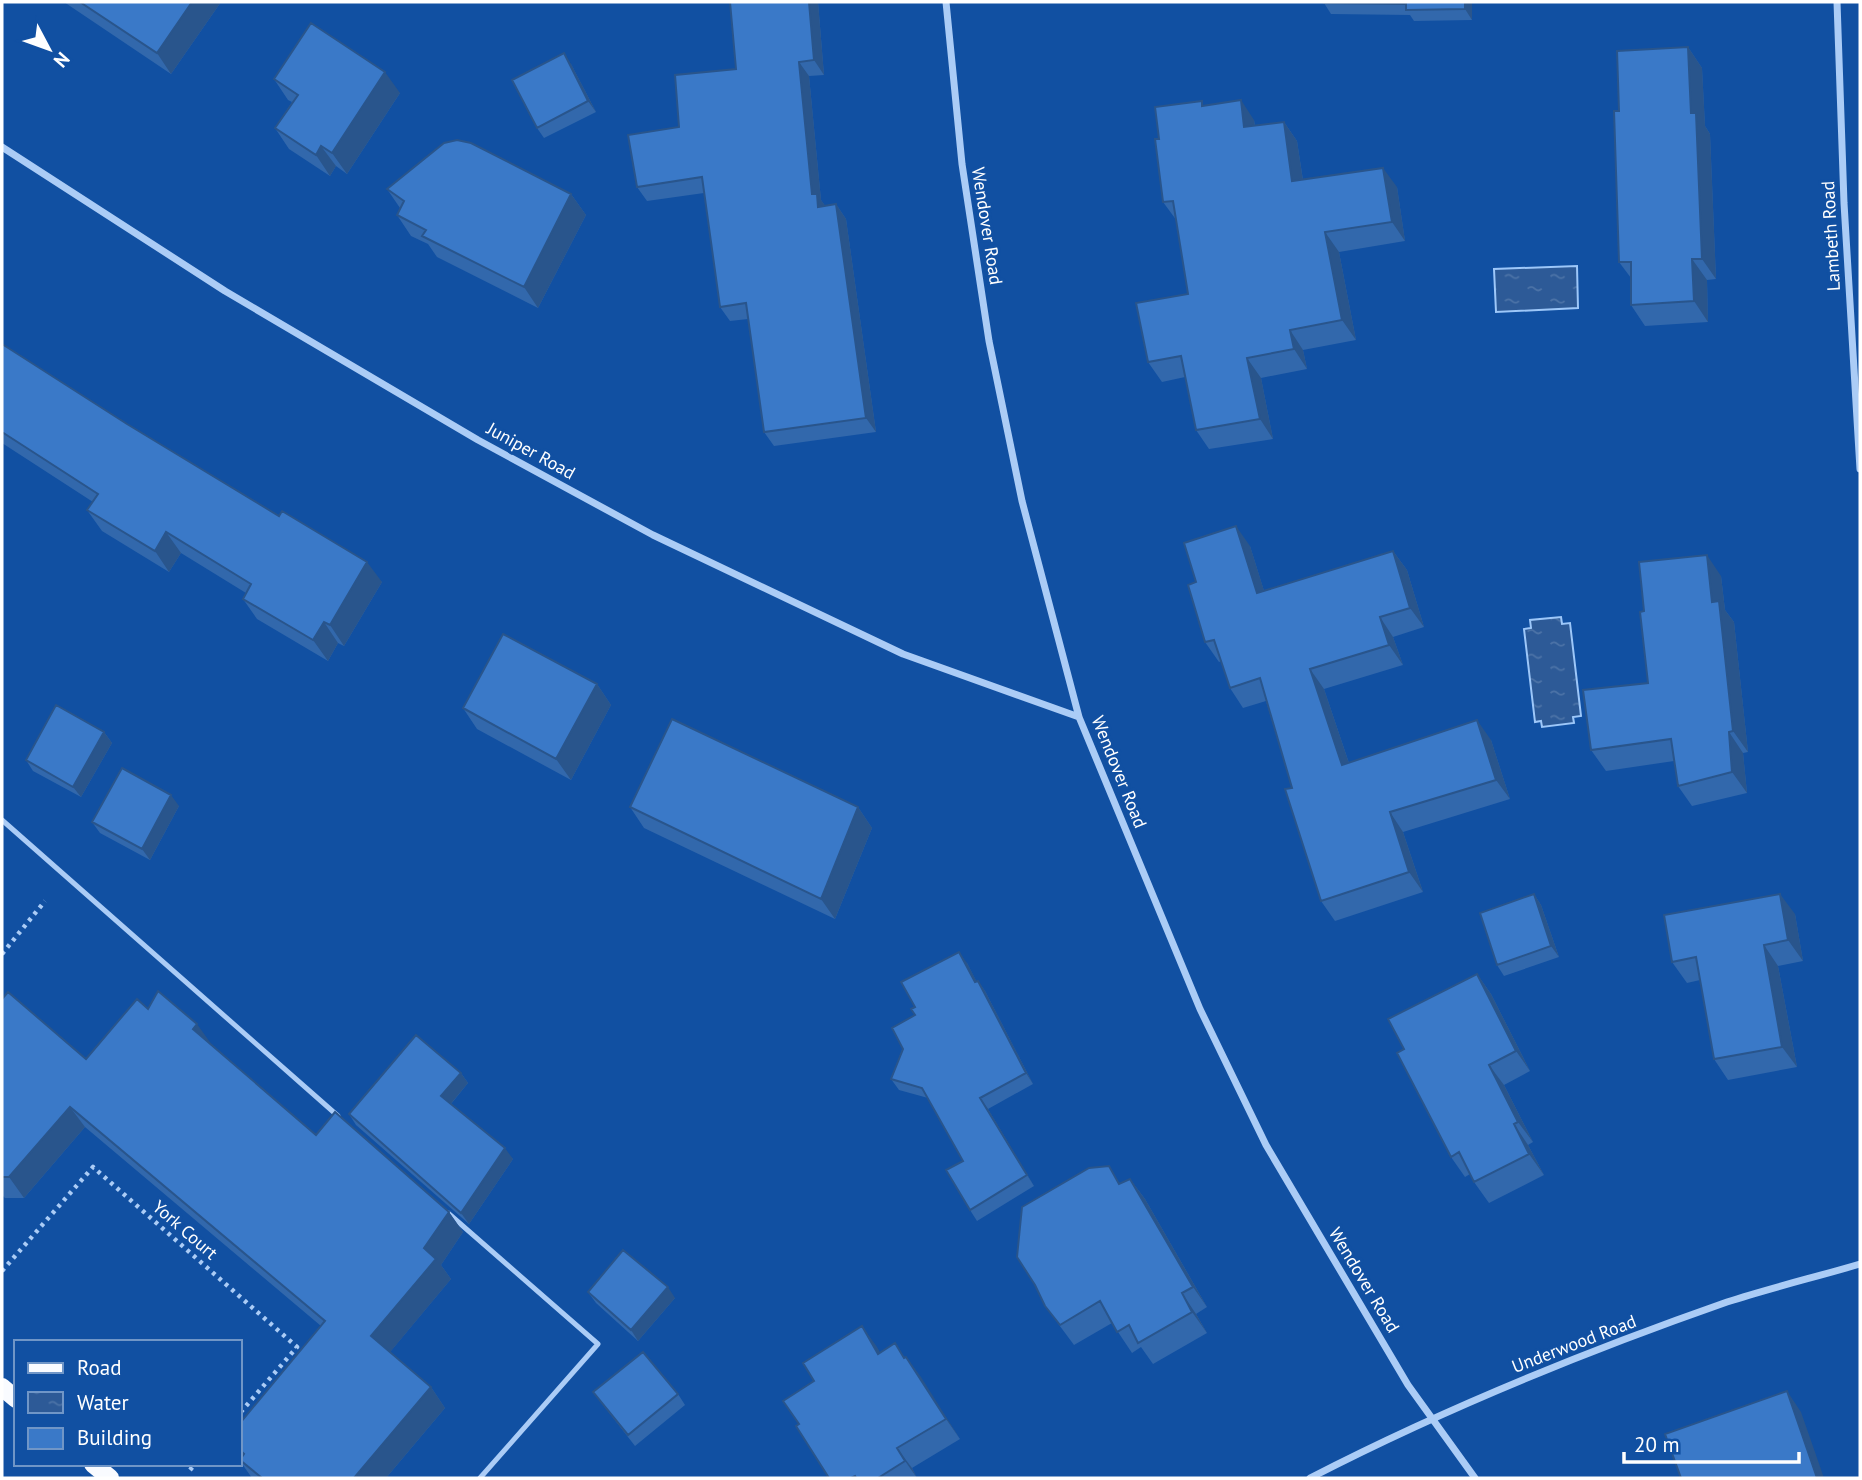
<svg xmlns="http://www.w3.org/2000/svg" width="1862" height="1480" font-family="'PT Sans',sans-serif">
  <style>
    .water { fill: url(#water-ripples); stroke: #9dc7f9; stroke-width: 2 }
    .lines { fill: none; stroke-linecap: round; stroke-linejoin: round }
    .path { stroke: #abccf6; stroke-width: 4.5; stroke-dasharray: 3.5 5; stroke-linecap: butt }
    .service { stroke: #abccf6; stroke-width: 5 }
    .minor { stroke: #abccf6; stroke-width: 7 }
    .primary { stroke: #f9fbff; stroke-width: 18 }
    .wall { fill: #3268ac }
    .shaded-wall { fill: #29558c }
    .building { fill: #3a79c8; stroke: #29558c; stroke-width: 2 }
    .labels { text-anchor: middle; stroke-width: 6; stroke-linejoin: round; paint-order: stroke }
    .street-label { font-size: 18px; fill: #fff; stroke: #1150a2 }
  </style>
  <defs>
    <pattern id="water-ripples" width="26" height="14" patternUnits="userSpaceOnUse" patternTransform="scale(1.75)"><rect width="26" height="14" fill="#2d5a97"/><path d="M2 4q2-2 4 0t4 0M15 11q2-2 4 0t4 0" fill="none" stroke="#4c73a7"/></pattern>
  </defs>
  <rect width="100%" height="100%" fill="#1150a2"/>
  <path class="water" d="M 1577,266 L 1578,308 L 1496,312 L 1494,269 Z
    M 1561,617 L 1562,624 L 1570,623 L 1581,716 L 1573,717 L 1574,723 L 1542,727 L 1541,721 L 1535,722 L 1524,629 L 1531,628 L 1530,620 Z"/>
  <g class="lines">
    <path class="path" d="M 2,954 L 45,901
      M 2,1271 L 93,1167 L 297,1347 L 240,1413
      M 190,1470 L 195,1464"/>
    <path class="service" d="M 2,820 L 338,1116
      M 448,1213 L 598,1344 L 480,1478"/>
    <path class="minor" d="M 946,2 L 962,164 L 989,341 L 1022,501 L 1079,717 L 1200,1009 L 1266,1145 L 1408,1385 L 1475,1478
      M 1837,2 L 1844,203 L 1860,469
      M 2,147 L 225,291 L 478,440 L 653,535 L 903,654 L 1079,717
      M 1310,1478 C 1444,1409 1584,1352 1727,1302 C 1770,1288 1816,1277 1860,1264"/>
    <path class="primary" d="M 2,1387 L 16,1399
      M 93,1464 L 110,1478"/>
  </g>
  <path class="wall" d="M 64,2 L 221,2 L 171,74 Z
    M 818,2 L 824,75 L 809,76 L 821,200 L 825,206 L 836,204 L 846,219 L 876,432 L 774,446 L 764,432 L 748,319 L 730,321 L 720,307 L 704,193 L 647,201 L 637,187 L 679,127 L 736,69 Z
    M 1472,2 L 1472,20 L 1414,21 L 1410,15 L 1331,14 L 1324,3 Z
    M 1688,47 L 1702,68 L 1705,126 L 1710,134 L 1716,279 L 1707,280 L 1708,322 L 1645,326 L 1631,305 L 1631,278 L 1619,262 L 1619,111 Z
    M 571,64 L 596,112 L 544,138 L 537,128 Z
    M 274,79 L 400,93 L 347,174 L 336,166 L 330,176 L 289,149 L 275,128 L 292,102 L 288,100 Z
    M 1205,105 L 1254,120 L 1255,126 L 1284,122 L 1297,141 L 1303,180 L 1397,187 L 1405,241 L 1339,252 L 1356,340 L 1303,350 L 1307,369 L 1261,378 L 1273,439 L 1209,449 L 1196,430 L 1185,377 L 1162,382 L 1148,362 L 1188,294 L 1177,221 L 1163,202 Z
    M 387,189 L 571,194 L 586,215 L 538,308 L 437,257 L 428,244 L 411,236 L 397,215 L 400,208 Z
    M 2,344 L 127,424 L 382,582 L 344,646 L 338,643 L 328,661 L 257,619 L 243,599 L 246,593 L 181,553 L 169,572 L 102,531 L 87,510 L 93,502 L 2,443 Z
    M 1250,546 L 1264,591 L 1393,551 L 1407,570 L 1424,627 L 1393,637 L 1403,665 L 1324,689 L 1349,763 L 1491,740 L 1510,799 L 1403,832 L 1423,892 L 1335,921 L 1321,901 L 1292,788 L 1266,701 L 1243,708 L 1230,688 L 1221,661 L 1219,662 L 1205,642 L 1196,582 Z
    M 1721,576 L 1725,610 L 1734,622 L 1748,752 L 1743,753 L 1747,793 L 1692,806 L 1678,786 L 1674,761 L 1606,771 L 1591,750 L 1648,683 Z
    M 597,684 L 611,705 L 571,780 L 477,729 L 463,708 Z
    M 104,732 L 112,743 L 81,797 L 33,771 L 26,760 Z
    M 179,806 L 150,860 L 100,833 L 92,822 Z
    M 630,807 L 858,807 L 872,828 L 835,919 L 644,828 Z
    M 1534,894 L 1541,905 L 1559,957 L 1504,976 L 1497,965 Z
    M 1795,914 L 1803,961 L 1778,966 L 1797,1067 L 1728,1080 L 1714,1059 L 1700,980 L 1687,983 L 1672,962 Z
    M 967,963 L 976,981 L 978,981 L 985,991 L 1033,1084 L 988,1109 L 1034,1186 L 977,1221 L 970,1210 L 963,1161 L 928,1098 L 899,1090 L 891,1079 L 915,1015 L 915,1007 Z
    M 1477,974 L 1491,994 L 1530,1071 L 1504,1085 L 1533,1142 L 1528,1145 L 1544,1175 L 1489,1203 L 1474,1182 L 1470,1174 L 1465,1177 L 1451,1157 L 1404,1049 Z
    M 2,999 L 86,1059 L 148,1009 L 212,1045 L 316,1135 L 449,1212 L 463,1232 L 441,1265 L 451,1279 L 390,1352 L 431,1387 L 445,1408 L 386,1478 L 252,1478 L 240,1461 L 240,1423 L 321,1326 L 85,1127 L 24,1198 L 5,1198 L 2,1195 Z
    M 461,1073 L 468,1083 L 451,1104 L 513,1159 L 469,1224 L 356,1125 L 349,1114 Z
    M 1130,1179 L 1145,1199 L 1207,1307 L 1196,1314 L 1207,1333 L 1153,1364 L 1141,1347 L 1132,1353 L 1112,1323 L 1074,1345 L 1045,1306 L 1121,1183 Z
    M 588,1292 L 675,1298 L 638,1341 L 596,1303 Z
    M 862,1326 L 880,1353 L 904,1357 L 906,1357 L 960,1439 L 912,1468 L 917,1478 L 829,1478 L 814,1381 Z
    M 593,1392 L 678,1394 L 685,1405 L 635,1446 Z"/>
  <path class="shaded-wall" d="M 192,2 L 221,2 L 171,74 L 157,53 Z
    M 809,2 L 818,2 L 824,75 L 814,60 Z
    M 1465,2 L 1472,2 L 1472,20 L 1465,9 Z
    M 1688,47 L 1702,68 L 1705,126 L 1710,134 L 1716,279 L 1702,259 L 1691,113 Z
    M 564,53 L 571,64 L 596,112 L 588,101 Z
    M 799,62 L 809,76 L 821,200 L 827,208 L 818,207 L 812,194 Z
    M 385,72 L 400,93 L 347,174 L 332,153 Z
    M 1241,100 L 1254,120 L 1258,147 L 1244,127 Z
    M 1284,122 L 1297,141 L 1306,201 L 1292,181 Z
    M 321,146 L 336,166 L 330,176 L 316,155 Z
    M 1383,168 L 1397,187 L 1405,241 L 1392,222 Z
    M 571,194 L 586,215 L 538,308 L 524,287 Z
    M 836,204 L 846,219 L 876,432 L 866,418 Z
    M 1325,232 L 1339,252 L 1356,340 L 1342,320 Z
    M 1692,259 L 1707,280 L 1708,322 L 1694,301 Z
    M 1290,330 L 1303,350 L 1307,369 L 1294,349 Z
    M 1247,358 L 1261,378 L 1273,439 L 1260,419 Z
    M 1236,526 L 1250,546 L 1271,613 L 1257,593 Z
    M 166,532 L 181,553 L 169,572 L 155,551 Z
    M 1393,551 L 1407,570 L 1424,627 L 1410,608 Z
    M 1707,555 L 1721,576 L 1725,610 L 1734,622 L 1748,752 L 1733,731 L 1712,602 Z
    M 367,562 L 382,582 L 344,646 L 330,625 Z
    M 1380,617 L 1393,637 L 1403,665 L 1389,645 Z
    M 324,622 L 338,643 L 328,661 L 313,640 Z
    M 1310,669 L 1324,689 L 1356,784 L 1342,765 Z
    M 597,684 L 611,705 L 571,780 L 556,759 Z
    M 1477,720 L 1491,740 L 1510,799 L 1496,780 Z
    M 104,732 L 112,743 L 81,797 L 73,787 Z
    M 1729,732 L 1743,753 L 1747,793 L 1732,772 Z
    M 171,795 L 179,806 L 150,860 L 142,849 Z
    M 858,807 L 872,828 L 835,919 L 821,899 Z
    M 1390,812 L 1403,832 L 1423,892 L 1409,872 Z
    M 1534,894 L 1541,905 L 1559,957 L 1551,946 Z
    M 1780,894 L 1795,914 L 1803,961 L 1788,940 Z
    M 1764,945 L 1778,966 L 1797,1067 L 1782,1047 Z
    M 959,952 L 967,963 L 982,992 L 975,982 Z
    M 1477,974 L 1491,994 L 1530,1071 L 1516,1051 Z
    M 978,981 L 985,991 L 1033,1084 L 1026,1073 Z
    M 197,1024 L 212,1045 L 193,1029 Z
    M 1489,1065 L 1504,1085 L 1533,1142 L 1518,1122 Z
    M 461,1073 L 468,1083 L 449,1106 L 441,1096 Z
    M 980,1098 L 988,1109 L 1034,1186 L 1027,1175 Z
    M 70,1107 L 85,1127 L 24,1198 L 9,1177 Z
    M 1514,1124 L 1528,1145 L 1544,1175 L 1529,1154 Z
    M 505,1148 L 513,1159 L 469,1224 L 461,1213 Z
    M 1130,1179 L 1145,1199 L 1207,1307 L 1193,1287 Z
    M 449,1212 L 463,1232 L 441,1265 L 451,1279 L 386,1357 L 371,1336 L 424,1248 Z
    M 668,1287 L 675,1298 L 638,1341 L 631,1330 Z
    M 1182,1293 L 1196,1314 L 1207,1333 L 1192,1312 Z
    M 862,1326 L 877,1347 L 892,1374 L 878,1354 Z
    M 906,1357 L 921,1377 L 960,1439 L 946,1419 Z
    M 431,1387 L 445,1408 L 386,1478 L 354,1478 Z
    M 1787,1391 L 1801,1412 L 1824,1478 L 1817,1478 Z
    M 897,1448 L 912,1468 L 917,1478 L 905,1461 Z"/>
  <path class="building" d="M 80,2 L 192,2 L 157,53 Z
    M 730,2 L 809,2 L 814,60 L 799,62 L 812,194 L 817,194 L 818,207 L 836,204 L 866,418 L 764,432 L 746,303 L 720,307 L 702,177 L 637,187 L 628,135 L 679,127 L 675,75 L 736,69 Z
    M 1324,2 L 1465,2 L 1465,9 L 1406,10 L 1406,4 L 1324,3 Z
    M 311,23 L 385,72 L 332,153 L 321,146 L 316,155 L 275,128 L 298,95 L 274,79 Z
    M 1688,47 L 1691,113 L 1696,113 L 1702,259 L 1692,259 L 1694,301 L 1631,305 L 1631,262 L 1619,262 L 1614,111 L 1619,111 L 1617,51 Z
    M 564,53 L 588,101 L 537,128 L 512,80 Z
    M 1241,100 L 1244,127 L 1284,122 L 1292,181 L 1383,168 L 1392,222 L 1325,232 L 1342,320 L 1290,330 L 1294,349 L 1247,358 L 1260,419 L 1196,430 L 1181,356 L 1148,362 L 1136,303 L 1188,294 L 1173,201 L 1163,202 L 1155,139 L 1159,139 L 1155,107 L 1202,101 L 1202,106 Z
    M 457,140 L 471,143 L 571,194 L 524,287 L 422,236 L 426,230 L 397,215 L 404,201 L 387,189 L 444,143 Z
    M 2,344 L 127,424 L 279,516 L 282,511 L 367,562 L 330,625 L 324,622 L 313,640 L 243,599 L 251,584 L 166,532 L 155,551 L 87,510 L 98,494 L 2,432 Z
    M 1236,526 L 1257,593 L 1393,551 L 1410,608 L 1380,617 L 1389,645 L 1310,669 L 1342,765 L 1477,720 L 1496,780 L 1390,812 L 1409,872 L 1321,901 L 1285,789 L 1292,788 L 1260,678 L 1230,688 L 1214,640 L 1205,642 L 1188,585 L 1196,582 L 1184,543 Z
    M 1707,555 L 1712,602 L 1719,601 L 1733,731 L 1729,732 L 1732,772 L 1678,786 L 1671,739 L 1591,750 L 1583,690 L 1648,683 L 1640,612 L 1644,611 L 1639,562 Z
    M 503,634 L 597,684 L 556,759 L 463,708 Z
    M 56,705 L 104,732 L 73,787 L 26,760 Z
    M 672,719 L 858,807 L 821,899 L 630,807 Z
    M 122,768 L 171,795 L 142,849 L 92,822 Z
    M 1534,894 L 1551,946 L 1497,965 L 1480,913 Z
    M 1780,894 L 1788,940 L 1764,945 L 1782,1047 L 1714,1059 L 1696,957 L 1672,962 L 1664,915 Z
    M 959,952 L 975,982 L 978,981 L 1026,1073 L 980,1098 L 1027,1175 L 970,1210 L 946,1170 L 963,1161 L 922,1088 L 891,1079 L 903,1049 L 892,1028 L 915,1015 L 911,1009 L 915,1007 L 901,982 Z
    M 1477,974 L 1516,1051 L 1489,1065 L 1518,1122 L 1514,1124 L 1529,1154 L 1474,1182 L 1459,1152 L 1451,1157 L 1397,1053 L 1404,1049 L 1388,1019 Z
    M 158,991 L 197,1024 L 193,1029 L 316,1135 L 335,1112 L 449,1212 L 424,1248 L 436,1259 L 371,1336 L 431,1387 L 354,1478 L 262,1478 L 240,1460 L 244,1454 L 240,1450 L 240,1423 L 325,1321 L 70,1107 L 9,1177 L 2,1177 L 2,999 L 8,992 L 86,1059 L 137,999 L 148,1009 Z
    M 416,1035 L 461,1073 L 441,1096 L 505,1148 L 461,1213 L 349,1114 Z
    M 1109,1166 L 1119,1184 L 1130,1179 L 1193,1287 L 1182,1293 L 1192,1312 L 1138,1343 L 1129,1325 L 1117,1332 L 1100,1301 L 1060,1325 L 1045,1306 L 1035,1285 L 1017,1257 L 1022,1207 L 1089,1168 Z
    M 623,1250 L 668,1287 L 631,1330 L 588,1292 Z
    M 862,1326 L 878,1354 L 895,1343 L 904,1358 L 906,1357 L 946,1419 L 897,1448 L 905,1461 L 878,1478 L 856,1478 L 855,1476 L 851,1478 L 829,1478 L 796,1426 L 799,1424 L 783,1401 L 814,1381 L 803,1363 Z
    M 643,1352 L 678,1394 L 628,1435 L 593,1392 Z
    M 1787,1391 L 1817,1478 L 1681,1478 L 1665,1434 Z"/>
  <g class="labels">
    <g class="street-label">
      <text transform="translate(987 226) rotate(81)" y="6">Wendover Road</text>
      <text transform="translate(1831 236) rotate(-93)" y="6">Lambeth Road</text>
      <text transform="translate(531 451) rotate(29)" y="6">Juniper Road</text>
      <text transform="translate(1119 772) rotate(68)" y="6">Wendover Road</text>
      <text transform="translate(185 1230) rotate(41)" y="6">York Court</text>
      <text transform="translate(1364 1280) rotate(59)" y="6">Wendover Road</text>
      <text transform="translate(1574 1344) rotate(-21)" y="6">Underwood Road</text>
    </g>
  </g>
  <rect width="1862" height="1480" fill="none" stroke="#ffffff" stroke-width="7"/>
  <rect x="14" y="1340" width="228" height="126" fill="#1150a2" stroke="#7096c7" stroke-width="2"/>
  <rect x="28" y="1363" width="35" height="10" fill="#f9fbff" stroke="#7096c7" stroke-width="2"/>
  <text x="77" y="1375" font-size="21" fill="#ffffff">Road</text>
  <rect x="28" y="1392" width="35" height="21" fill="url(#water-ripples)" stroke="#7096c7" stroke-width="2"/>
  <text x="77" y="1410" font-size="21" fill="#ffffff">Water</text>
  <rect x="28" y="1428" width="35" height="21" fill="#3a79c8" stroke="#7096c7" stroke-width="2"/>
  <text x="77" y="1445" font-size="21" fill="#ffffff">Building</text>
  <g transform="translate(49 49) rotate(131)" stroke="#1150a2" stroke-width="5" paint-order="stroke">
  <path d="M0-5L12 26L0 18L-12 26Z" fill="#ffffff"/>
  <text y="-10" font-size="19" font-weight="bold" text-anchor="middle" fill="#ffffff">N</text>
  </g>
  <path d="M1624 1452v10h175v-10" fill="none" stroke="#ffffff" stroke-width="3.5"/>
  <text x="1634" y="1452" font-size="21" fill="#ffffff" stroke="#1150a2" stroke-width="5" paint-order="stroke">20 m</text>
</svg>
